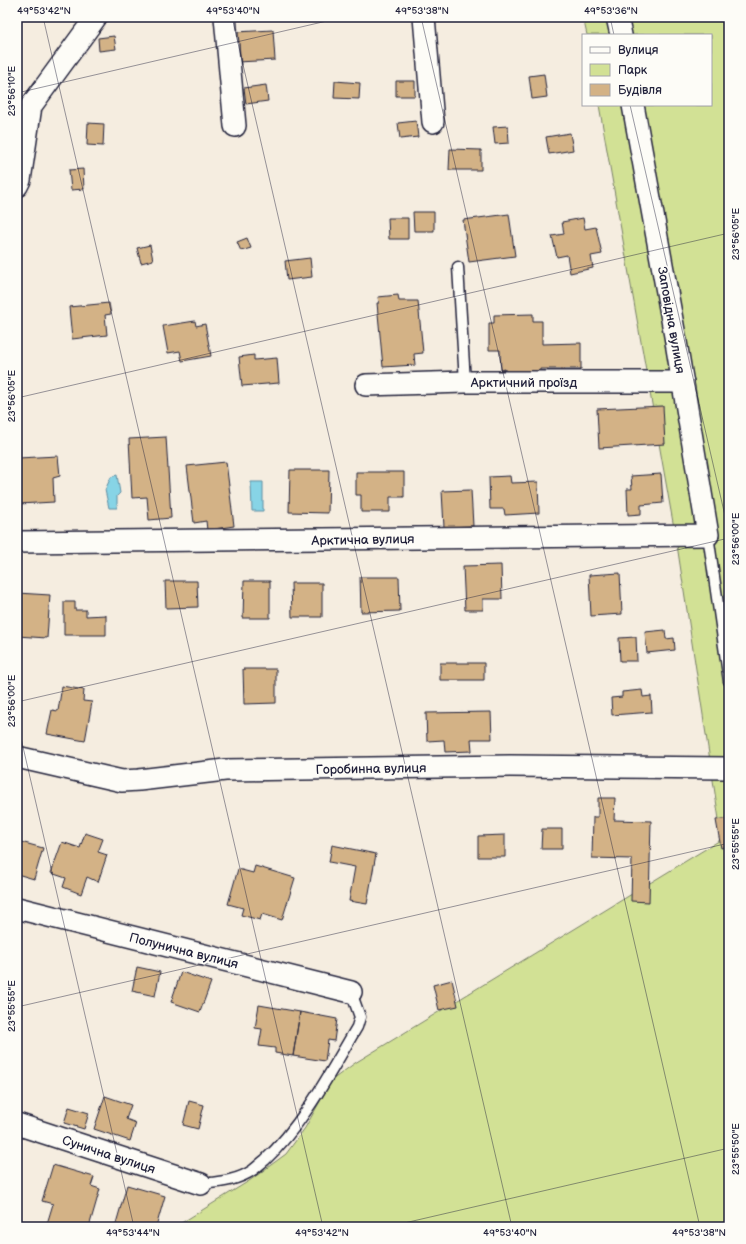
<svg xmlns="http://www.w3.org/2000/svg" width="746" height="1244" font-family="'Balsamiq Sans',sans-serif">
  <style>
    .green { fill: #d2e195; stroke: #7a8268 }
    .water { fill: #87d4e6; stroke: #5f8da2 }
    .building { fill: #d3b286; stroke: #22223b }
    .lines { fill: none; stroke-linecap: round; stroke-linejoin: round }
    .service-casing { stroke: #22223b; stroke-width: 13 }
    .minor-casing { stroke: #22223b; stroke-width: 24 }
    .service { stroke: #fdfcf7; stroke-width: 10 }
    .minor { stroke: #fdfcf7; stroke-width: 21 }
    .ticks { fill: none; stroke: #22223b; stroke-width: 1; stroke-opacity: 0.45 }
    .labels { text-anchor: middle; stroke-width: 3.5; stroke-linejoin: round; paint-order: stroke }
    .street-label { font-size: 13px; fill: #22223b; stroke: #fdfcf7 }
    .neatline { fill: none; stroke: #22223b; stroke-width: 1.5 }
    .ticks-label { font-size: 10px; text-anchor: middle; fill: #22223b }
  </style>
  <rect width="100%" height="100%" fill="#f5ede0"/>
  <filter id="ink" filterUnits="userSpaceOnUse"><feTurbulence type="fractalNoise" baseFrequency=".025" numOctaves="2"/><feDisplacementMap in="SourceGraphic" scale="8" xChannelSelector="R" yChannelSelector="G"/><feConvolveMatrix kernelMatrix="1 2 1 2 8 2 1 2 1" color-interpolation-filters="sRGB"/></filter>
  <g filter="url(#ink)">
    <path class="green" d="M 583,17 L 729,17 L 729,1227 L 175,1227 L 249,1181 L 286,1154 L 305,1128 L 332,1080 L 355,1063 L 722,839 L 677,545 L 599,105 L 711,105 L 711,35 L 587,35 Z"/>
    <path class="water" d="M 117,475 L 120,493 L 117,496 L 117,508 L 109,508 L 105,490 L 111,477 Z
      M 251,482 L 263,482 L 263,511 L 252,511 Z"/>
    <path class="building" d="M 429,17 L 443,17 L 444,21 L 430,22 Z
      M 273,30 L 275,60 L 238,62 L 236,32 Z
      M 114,36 L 116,49 L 99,51 L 98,38 Z
      M 544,74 L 547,97 L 532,99 L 529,76 Z
      M 335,81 L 360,83 L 359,99 L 334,98 Z
      M 396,81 L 415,81 L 415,96 L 396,96 Z
      M 266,85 L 268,101 L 246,104 L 244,88 Z
      M 416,121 L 418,137 L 400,139 L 398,123 Z
      M 88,123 L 104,124 L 103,146 L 87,145 Z
      M 508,126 L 509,143 L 495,144 L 493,127 Z
      M 570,133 L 573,150 L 549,154 L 546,137 Z
      M 450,149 L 481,150 L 481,170 L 449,170 Z
      M 83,169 L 84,189 L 71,190 L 69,170 Z
      M 413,212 L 434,212 L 434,231 L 414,231 Z
      M 509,214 L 515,256 L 469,262 L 463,220 Z
      M 388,218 L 408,218 L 408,239 L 389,239 Z
      M 583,218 L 585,229 L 596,227 L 602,254 L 591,256 L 593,268 L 570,273 L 567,255 L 557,257 L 552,236 L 564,234 L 562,222 Z
      M 247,238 L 251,248 L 241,251 L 237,242 Z
      M 150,245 L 153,260 L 141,263 L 137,248 Z
      M 310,258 L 312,277 L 287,280 L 285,261 Z
      M 398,295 L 399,301 L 418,301 L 423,353 L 414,354 L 415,365 L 383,367 L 377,303 L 379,303 L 378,297 Z
      M 109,303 L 111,314 L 105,315 L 107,335 L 72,339 L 69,307 Z
      M 533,314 L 533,321 L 542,321 L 542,344 L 581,343 L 581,369 L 540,369 L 540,376 L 505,376 L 505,369 L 501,370 L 500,350 L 489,350 L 489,323 L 494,323 L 494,315 Z
      M 195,321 L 196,326 L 205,324 L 211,356 L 182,361 L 180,351 L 168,353 L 163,326 Z
      M 254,355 L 254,360 L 277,358 L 279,383 L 242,386 L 239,357 Z
      M 663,406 L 665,444 L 599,448 L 597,409 Z
      M 166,437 L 171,518 L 149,520 L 147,497 L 132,498 L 129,439 Z
      M 58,456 L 60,476 L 53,478 L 54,502 L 19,504 L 18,458 Z
      M 226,462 L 234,526 L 207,530 L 206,521 L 194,523 L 187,466 Z
      M 290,470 L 329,470 L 328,513 L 289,512 Z
      M 356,472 L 404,472 L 404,497 L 390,497 L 390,512 L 361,512 L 361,495 L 356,495 Z
      M 661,474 L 663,503 L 641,505 L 641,514 L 628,515 L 627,489 L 632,489 L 631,476 Z
      M 510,476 L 511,483 L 538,482 L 539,513 L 505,515 L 504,509 L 490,509 L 489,477 Z
      M 471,490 L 473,526 L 444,527 L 442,491 Z
      M 501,565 L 502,599 L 483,599 L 483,610 L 465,610 L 463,566 Z
      M 620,573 L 622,614 L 591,616 L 589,575 Z
      M 360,577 L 399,577 L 400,611 L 361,612 Z
      M 165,581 L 197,581 L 198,607 L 166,608 Z
      M 244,581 L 270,581 L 270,618 L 243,618 Z
      M 291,583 L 322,583 L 322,617 L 292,617 Z
      M 17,593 L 50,595 L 47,638 L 17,636 Z
      M 64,602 L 75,602 L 75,610 L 86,610 L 86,616 L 106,615 L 106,635 L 64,635 Z
      M 665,630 L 666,639 L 674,638 L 675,650 L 647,653 L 645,632 Z
      M 636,637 L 637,661 L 620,661 L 619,638 Z
      M 440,663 L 484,663 L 484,680 L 440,680 Z
      M 243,669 L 276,669 L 276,703 L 244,704 Z
      M 62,686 L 84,690 L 83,701 L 92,702 L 85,741 L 47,734 L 52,710 L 58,711 Z
      M 642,690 L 643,697 L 651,696 L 652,712 L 612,715 L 611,698 L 622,697 L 622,692 Z
      M 491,712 L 492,739 L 471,739 L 472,751 L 445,752 L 444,740 L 427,741 L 426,713 Z
      M 598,798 L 615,798 L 614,820 L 651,821 L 649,902 L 631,901 L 632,859 L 592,858 L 593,817 L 598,817 Z
      M 729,818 L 729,846 L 721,848 L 716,820 Z
      M 542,829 L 562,829 L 562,849 L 541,849 Z
      M 85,833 L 103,839 L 98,852 L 107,855 L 98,882 L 87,877 L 81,894 L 63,887 L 66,878 L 51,873 L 62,842 L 80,848 Z
      M 505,835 L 505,857 L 478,857 L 478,836 Z
      M 17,841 L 43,848 L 34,879 L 17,874 Z
      M 332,845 L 376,854 L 367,904 L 349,901 L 355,867 L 329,862 Z
      M 255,866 L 295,878 L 282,920 L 262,914 L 260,920 L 241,915 L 243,908 L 228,904 L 238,869 L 253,873 Z
      M 137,967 L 160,972 L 155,996 L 132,991 Z
      M 181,972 L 211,982 L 200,1012 L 171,1002 Z
      M 452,980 L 458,1006 L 439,1010 L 433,985 Z
      M 259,1005 L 300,1012 L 293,1056 L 275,1053 L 275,1048 L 259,1046 L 262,1029 L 255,1028 Z
      M 300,1012 L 337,1019 L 334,1041 L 328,1040 L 325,1061 L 293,1056 Z
      M 105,1096 L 131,1105 L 126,1119 L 136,1123 L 130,1141 L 94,1129 Z
      M 189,1101 L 204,1105 L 198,1129 L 183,1125 Z
      M 69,1107 L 89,1113 L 84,1129 L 64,1123 Z
      M 53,1165 L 94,1177 L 91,1186 L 100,1189 L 89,1227 L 46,1227 L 53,1204 L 42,1201 Z
      M 127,1185 L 165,1196 L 156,1227 L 115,1227 Z"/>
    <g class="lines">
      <defs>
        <path id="service" d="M 458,267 L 465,382
          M 708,535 L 729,681
          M 201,1184 C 219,1182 237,1181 253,1170 C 257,1167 261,1163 265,1160 C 303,1125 331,1071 357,1027 L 360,1017 L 351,992"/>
        <path id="minor" d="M 225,17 L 235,126
          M 424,17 L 433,122
          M 617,17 L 621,35
          M 17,186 L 20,180 L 31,106 L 96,17
          M 366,385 L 465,382 L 683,382
          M 17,542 L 708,535 L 675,336 L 633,105
          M 17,757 L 122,781 L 139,780 L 225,770 L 510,766 L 728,768
          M 17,908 L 351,992
          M 17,1124 L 201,1184"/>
      </defs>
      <use href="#service" class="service-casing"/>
      <use href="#minor" class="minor-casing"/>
      <use href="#service" class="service"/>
      <use href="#minor" class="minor"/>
    </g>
  </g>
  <path class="ticks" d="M 43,17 L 323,1227M 232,17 L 512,1227M 421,17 L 700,1227M 610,17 L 614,35M 17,93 L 344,17M 630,105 L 729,533M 17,398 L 729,233M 17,702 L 729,538M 17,721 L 134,1227M 17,1007 L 729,843M 387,1227 L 729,1148"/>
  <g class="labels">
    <g class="street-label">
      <text transform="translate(672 320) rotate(80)" y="5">Заповідна вулиця</text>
      <text x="524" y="387">Арктичний проїзд</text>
      <text transform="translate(363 539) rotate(-1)" y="5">Арктична вулиця</text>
      <text transform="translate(371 768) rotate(-1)" y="5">Горобинна вулиця</text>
      <text transform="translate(184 950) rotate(14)" y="5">Полунична вулиця</text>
      <text transform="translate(109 1154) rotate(18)" y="5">Сунична вулиця</text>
    </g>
  </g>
  <rect width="746" height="1244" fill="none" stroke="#fdfcf7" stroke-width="44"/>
  <rect x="582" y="34" width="130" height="72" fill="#fdfcf7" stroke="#a5a5ac"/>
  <rect x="590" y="47" width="20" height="6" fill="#fdfcf7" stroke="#a5a5ac"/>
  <text x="618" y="54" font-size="12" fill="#22223b">Вулиця</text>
  <rect x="590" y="64" width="20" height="12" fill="#d2e195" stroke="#a5a5ac"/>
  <text x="618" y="74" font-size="12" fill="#22223b">Парк</text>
  <rect x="590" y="84" width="20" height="12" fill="#d3b286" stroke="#a5a5ac"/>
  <text x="618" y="94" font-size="12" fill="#22223b">Будівля</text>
  <rect x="22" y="22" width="702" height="1200" class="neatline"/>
  <g class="ticks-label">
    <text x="44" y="14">49°53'42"N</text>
    <text x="233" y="14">49°53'40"N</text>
    <text x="422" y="14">49°53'38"N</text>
    <text x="611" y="14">49°53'36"N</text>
    <text transform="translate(11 91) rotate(-90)" y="4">23°56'10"E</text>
    <text transform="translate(735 234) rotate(-90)" y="4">23°56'05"E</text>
    <text transform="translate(11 396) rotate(-90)" y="4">23°56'05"E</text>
    <text transform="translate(735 539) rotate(-90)" y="4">23°56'00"E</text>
    <text transform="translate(11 701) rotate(-90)" y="4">23°56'00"E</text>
    <text transform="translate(735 844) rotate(-90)" y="4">23°55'55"E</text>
    <text transform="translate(11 1006) rotate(-90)" y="4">23°55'55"E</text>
    <text transform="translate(735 1149) rotate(-90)" y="4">23°55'50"E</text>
    <text x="133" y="1236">49°53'44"N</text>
    <text x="322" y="1236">49°53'42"N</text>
    <text x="510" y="1236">49°53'40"N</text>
    <text x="699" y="1236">49°53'38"N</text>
  </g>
</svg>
